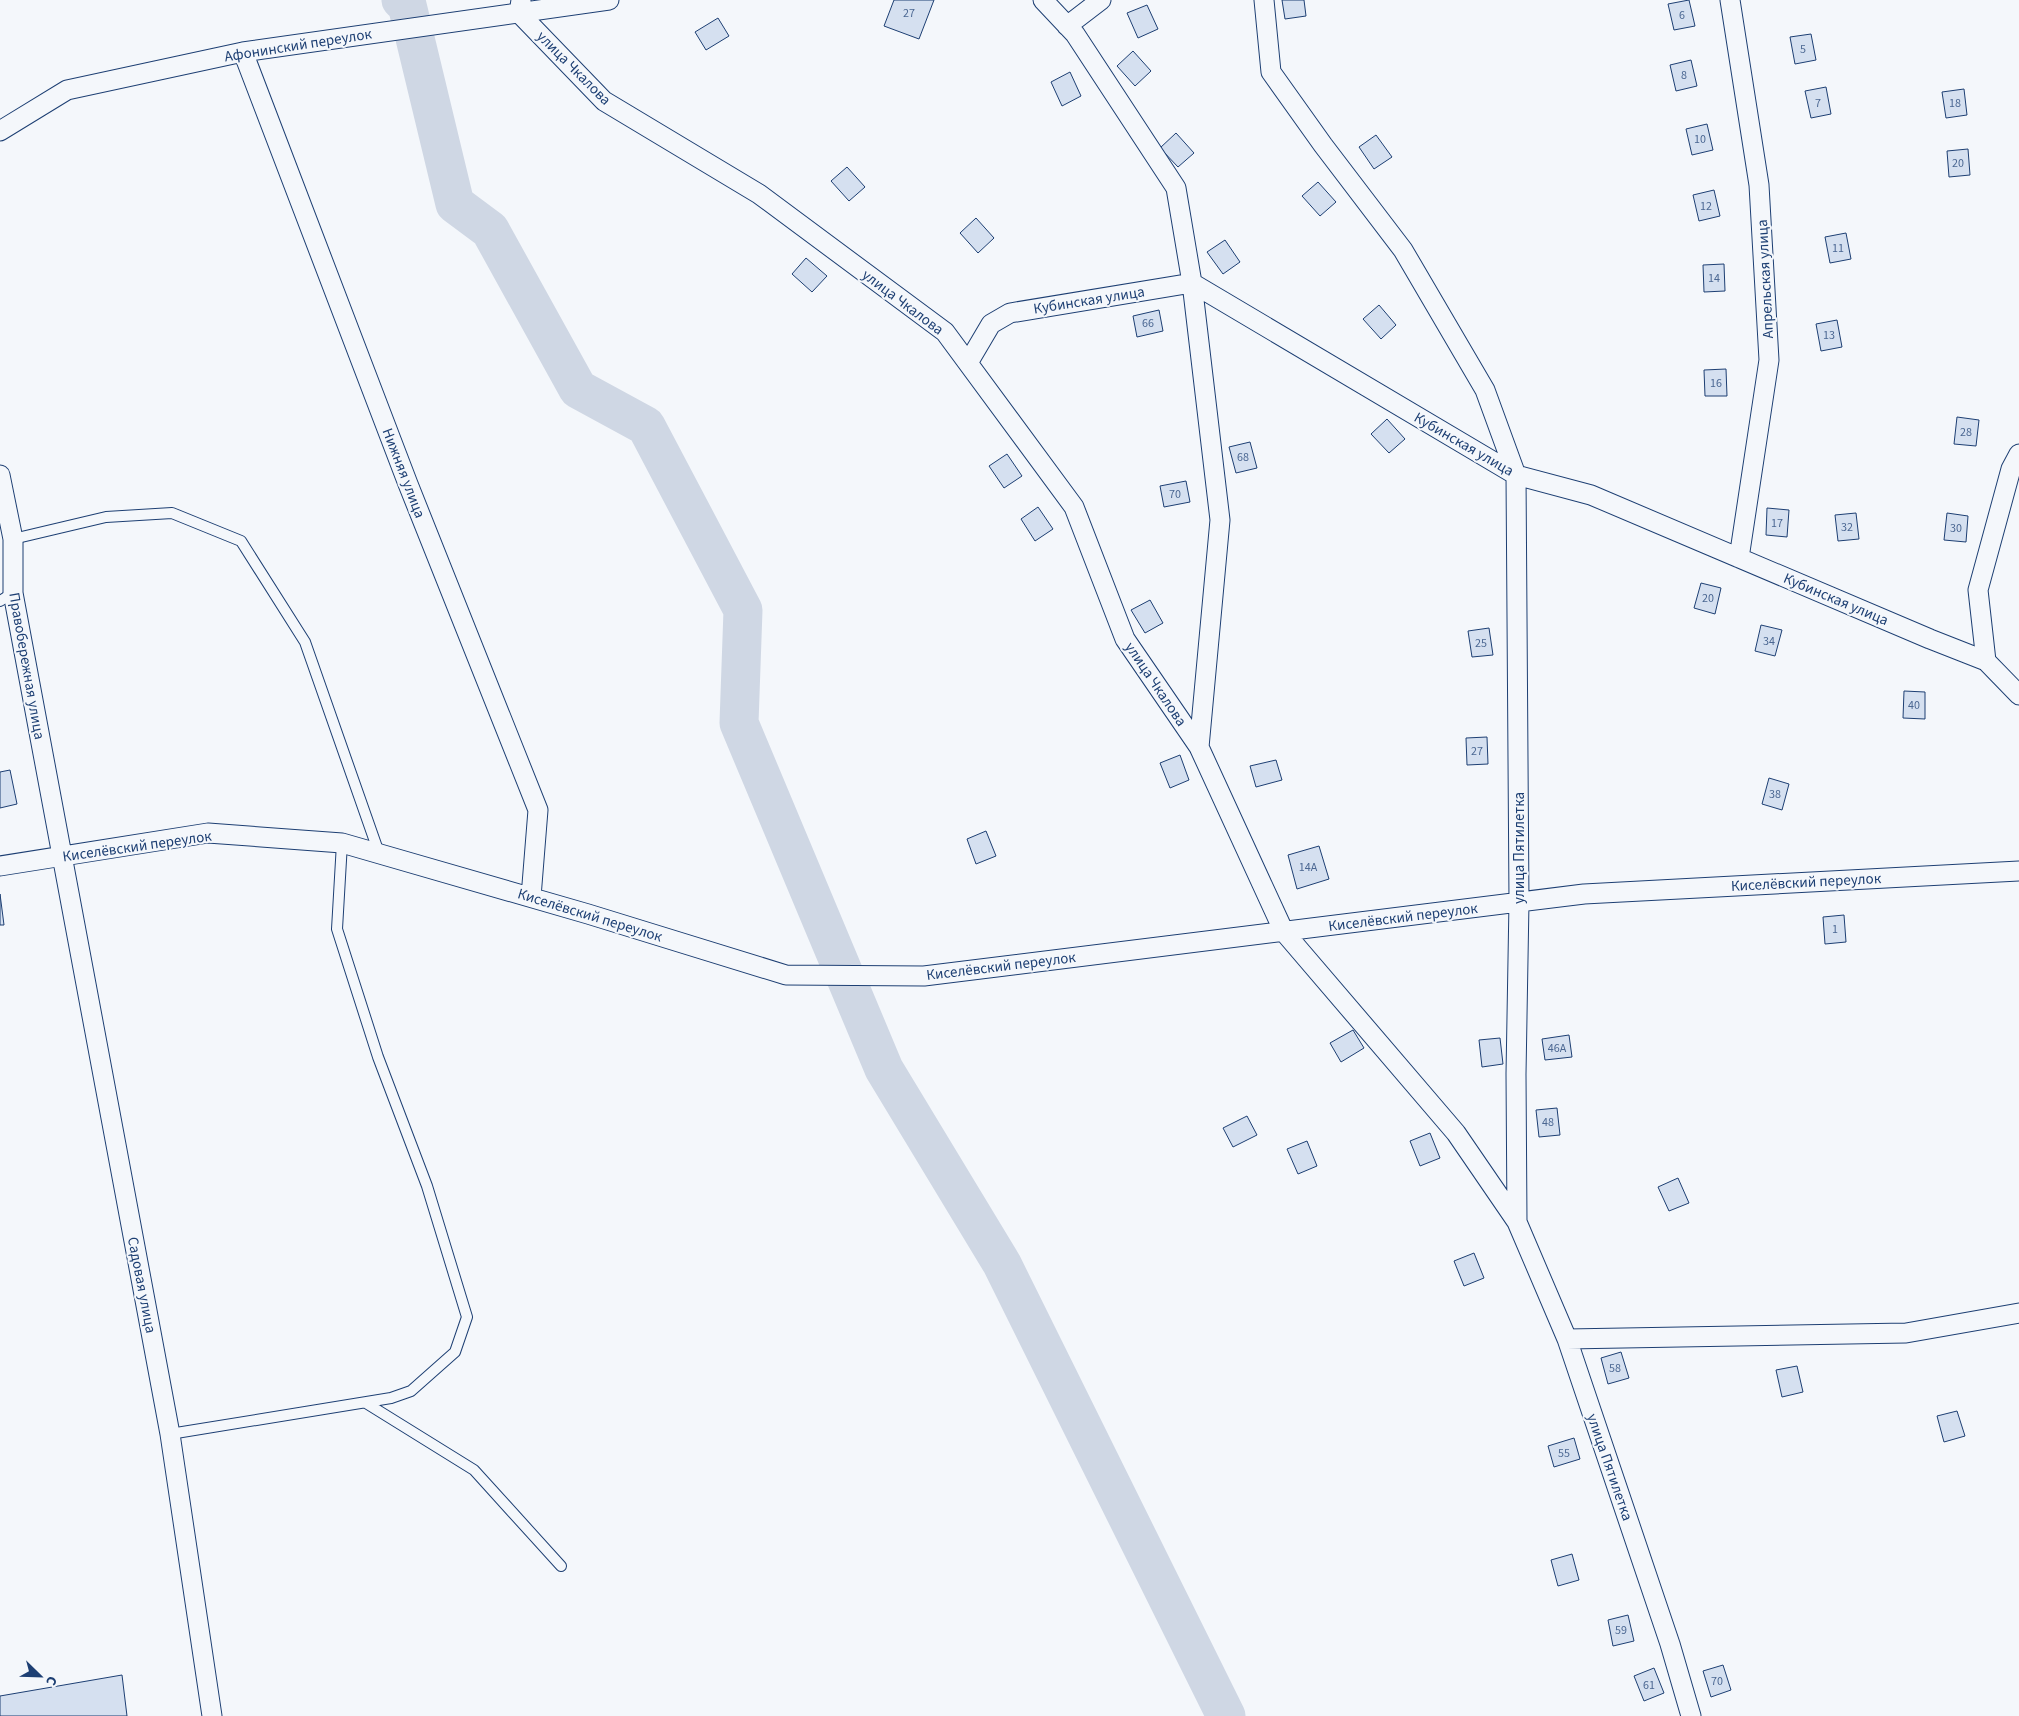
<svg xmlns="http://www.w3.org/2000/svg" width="2019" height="1716" font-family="'Source Sans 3',sans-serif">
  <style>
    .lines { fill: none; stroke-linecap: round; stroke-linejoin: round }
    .river { stroke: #cfd7e4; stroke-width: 39 }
    .building { fill: #d5e0f0; stroke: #1d3f73 }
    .lane-casing { stroke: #1d3f73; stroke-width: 12 }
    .street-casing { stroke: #1d3f73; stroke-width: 21 }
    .lane { stroke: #f4f7fb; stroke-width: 10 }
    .street { stroke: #f4f7fb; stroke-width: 19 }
    .labels { text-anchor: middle; stroke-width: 4; stroke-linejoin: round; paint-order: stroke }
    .number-label { font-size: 12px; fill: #4b6792 }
    .street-label { font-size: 15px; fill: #1d3f73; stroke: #f4f7fb }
  </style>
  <rect width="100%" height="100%" fill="#f4f7fb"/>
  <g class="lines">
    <path class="river" d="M 401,0 L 407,5 L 455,204 L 490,230 L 578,389 L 646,426 L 743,610 L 739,723 L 884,1069 L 1002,1264 L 1226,1716"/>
  </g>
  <path class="building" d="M 894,0 L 934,0 L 919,39 L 884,26 Z
    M 1282,0 L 1304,0 L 1306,16 L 1285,19 Z
    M 1689,0 L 1695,26 L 1674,30 L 1668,4 Z
    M 1147,5 L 1158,29 L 1138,38 L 1127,13 Z
    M 718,18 L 729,36 L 706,50 L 695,32 Z
    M 1811,34 L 1816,60 L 1795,64 L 1790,37 Z
    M 1133,51 L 1151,71 L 1135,86 L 1117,66 Z
    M 1691,60 L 1697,86 L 1676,91 L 1670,65 Z
    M 1070,72 L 1081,96 L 1062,106 L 1051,82 Z
    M 1826,87 L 1831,114 L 1811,118 L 1805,91 Z
    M 1964,89 L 1967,115 L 1946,118 L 1942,92 Z
    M 1707,124 L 1713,150 L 1692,155 L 1686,129 Z
    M 1176,133 L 1194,153 L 1178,167 L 1160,148 Z
    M 1376,135 L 1392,157 L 1374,169 L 1359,147 Z
    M 1968,149 L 1970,175 L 1949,177 L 1947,151 Z
    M 847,167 L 865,187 L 849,201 L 831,181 Z
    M 1318,182 L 1336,202 L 1320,216 L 1302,196 Z
    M 1714,190 L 1720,216 L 1699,221 L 1693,195 Z
    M 976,218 L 994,238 L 978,253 L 960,233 Z
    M 1846,233 L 1851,259 L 1830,263 L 1825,237 Z
    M 1225,240 L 1240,262 L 1223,274 L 1207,252 Z
    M 806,258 L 827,276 L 812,292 L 792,274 Z
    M 1724,264 L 1725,291 L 1704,292 L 1703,265 Z
    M 1379,305 L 1396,325 L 1381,339 L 1363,319 Z
    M 1159,310 L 1163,331 L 1137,337 L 1133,316 Z
    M 1837,320 L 1842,347 L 1821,351 L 1816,324 Z
    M 1726,369 L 1727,396 L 1705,396 L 1704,370 Z
    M 1957,417 L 1979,420 L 1976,446 L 1954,444 Z
    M 1387,419 L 1405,439 L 1389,453 L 1371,434 Z
    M 1250,442 L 1257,468 L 1236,473 L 1229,447 Z
    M 1007,454 L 1022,476 L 1004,488 L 989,466 Z
    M 1186,481 L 1190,502 L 1164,507 L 1160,486 Z
    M 1038,507 L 1053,529 L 1035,541 L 1021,519 Z
    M 1767,508 L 1789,510 L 1787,537 L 1766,535 Z
    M 1856,513 L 1859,539 L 1838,541 L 1835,515 Z
    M 1947,513 L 1968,516 L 1966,542 L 1944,540 Z
    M 1701,583 L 1721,588 L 1715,614 L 1694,608 Z
    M 1150,600 L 1163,623 L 1145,633 L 1131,610 Z
    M 1761,625 L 1782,630 L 1775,656 L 1755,651 Z
    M 1489,628 L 1493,655 L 1472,657 L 1468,631 Z
    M 1904,691 L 1925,692 L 1925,719 L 1903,718 Z
    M 1487,737 L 1488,764 L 1467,765 L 1466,738 Z
    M 1180,755 L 1189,780 L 1170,788 L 1160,763 Z
    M 1276,760 L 1282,780 L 1256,787 L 1250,766 Z
    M 10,770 L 17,804 L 0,808 L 0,772 Z
    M 1769,778 L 1789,784 L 1782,810 L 1762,804 Z
    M 986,831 L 996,856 L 976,864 L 967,839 Z
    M 1319,846 L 1329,879 L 1297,889 L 1288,855 Z
    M 0,894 L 4,925 L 0,925 Z
    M 1844,915 L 1846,942 L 1825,944 L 1823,917 Z
    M 1353,1030 L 1364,1048 L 1341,1062 L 1330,1043 Z
    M 1569,1035 L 1572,1057 L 1545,1060 L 1542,1039 Z
    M 1500,1038 L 1503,1064 L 1482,1067 L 1479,1040 Z
    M 1557,1108 L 1560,1135 L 1539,1137 L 1536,1110 Z
    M 1247,1116 L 1257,1135 L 1233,1147 L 1223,1128 Z
    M 1430,1133 L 1440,1158 L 1420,1166 L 1410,1141 Z
    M 1307,1141 L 1317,1166 L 1298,1174 L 1287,1149 Z
    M 1678,1178 L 1689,1203 L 1669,1211 L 1658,1187 Z
    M 1474,1253 L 1484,1278 L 1464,1286 L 1454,1261 Z
    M 1621,1352 L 1629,1378 L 1608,1384 L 1601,1358 Z
    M 1797,1366 L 1803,1392 L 1782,1397 L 1776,1370 Z
    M 1957,1411 L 1965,1436 L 1944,1442 L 1937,1416 Z
    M 1574,1438 L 1580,1459 L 1554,1467 L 1548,1446 Z
    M 1572,1554 L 1579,1580 L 1558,1586 L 1551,1560 Z
    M 1628,1615 L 1634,1641 L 1613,1646 L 1608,1620 Z
    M 1723,1665 L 1731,1690 L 1711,1697 L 1703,1671 Z
    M 1654,1668 L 1664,1693 L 1644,1701 L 1634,1676 Z
    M 122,1675 L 127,1716 L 0,1716 L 0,1696 Z"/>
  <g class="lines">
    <defs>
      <path id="lane" d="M 13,539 L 106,517 L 172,513 L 241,541 L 305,642 L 379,853
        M 0,601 L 13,593
        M 366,1403 L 474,1470 L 561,1566
        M 170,1434 L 391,1398 L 411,1391 L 455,1352 L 467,1317 L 427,1186 L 378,1057 L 337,929 L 342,843"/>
      <path id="street" d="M 521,0 L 519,13 L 604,101 L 759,194 L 945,332 L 1074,507 L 1125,639 L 1199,747 L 1220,520 L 1192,283 L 1176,188 L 1075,34 L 1043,0
        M 1264,0 L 1271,72 L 1323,145 L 1403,250 L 1485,390 L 1516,475 L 1519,902 L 1516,1074 L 1517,1222
        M 1730,0 L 1759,185 L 1769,360 L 1739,558
        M 1067,26 L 1101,0
        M 243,52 L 408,484 L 538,810 L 531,897
        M 0,131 L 67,90 L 243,52 L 609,0
        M 968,363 L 991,324 L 1010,313 L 1192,283 L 1516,475 L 1591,495 L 1930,639 L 1986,661
        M 2019,454 L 2011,469 L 1978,590 L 1986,661 L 2019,695
        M 0,475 L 13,539 L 13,593 L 170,1434 L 212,1716
        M 1199,747 L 1284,932 L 1456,1133 L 1517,1222 L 1567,1339 L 1670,1644 L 1691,1716
        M 0,866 L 208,833 L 342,843 L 588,914 L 786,975 L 924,976 L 1584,894 L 2019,871
        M 1567,1339 L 1906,1333 L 2019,1313"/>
    </defs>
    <use href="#lane" class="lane-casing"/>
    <use href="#street" class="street-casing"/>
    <use href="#lane" class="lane"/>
    <use href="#street" class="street"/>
  </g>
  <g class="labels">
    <g class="number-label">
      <text x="909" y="17">27</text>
      <text x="1682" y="19">6</text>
      <text x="1803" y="53">5</text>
      <text x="1684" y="79">8</text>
      <text x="1818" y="107">7</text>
      <text x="1955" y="107">18</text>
      <text x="1700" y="143">10</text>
      <text x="1958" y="167">20</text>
      <text x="1706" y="210">12</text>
      <text x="1838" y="252">11</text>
      <text x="1714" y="282">14</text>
      <text x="1148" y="327">66</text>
      <text x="1829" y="339">13</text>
      <text x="1716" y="387">16</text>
      <text x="1966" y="436">28</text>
      <text x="1243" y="461">68</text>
      <text x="1175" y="498">70</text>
      <text x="1777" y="527">17</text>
      <text x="1847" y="531">32</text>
      <text x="1956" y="532">30</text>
      <text x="1708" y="602">20</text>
      <text x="1769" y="645">34</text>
      <text x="1481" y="647">25</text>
      <text x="1914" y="709">40</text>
      <text x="1477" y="755">27</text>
      <text x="1775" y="798">38</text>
      <text x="1308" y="871">14А</text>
      <text x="1835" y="933">1</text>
      <text x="1557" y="1052">46А</text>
      <text x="1548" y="1126">48</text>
      <text x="1615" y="1372">58</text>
      <text x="1564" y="1457">55</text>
      <text x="1621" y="1634">59</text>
      <text x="1717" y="1685">70</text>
      <text x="1649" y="1689">61</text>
    </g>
    <g class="street-label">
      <text transform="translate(298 45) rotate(-9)" y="5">Афонинский переулок</text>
      <text transform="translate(574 68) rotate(45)" y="5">улица Чкалова</text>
      <text transform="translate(1765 279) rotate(-93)" y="5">Апрельская улица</text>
      <text transform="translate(1089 300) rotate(-9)" y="5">Кубинская улица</text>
      <text transform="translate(903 302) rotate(37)" y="5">улица Чкалова</text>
      <text transform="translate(1464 444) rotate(30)" y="5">Кубинская улица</text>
      <text transform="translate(404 473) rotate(69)" y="5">Нижняя улица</text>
      <text transform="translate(1836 599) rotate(23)" y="5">Кубинская улица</text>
      <text transform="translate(27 666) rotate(80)" y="5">Правобережная улица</text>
      <text transform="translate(1156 684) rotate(56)" y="5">улица Чкалова</text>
      <text transform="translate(137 846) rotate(-8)" y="5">Киселёвский переулок</text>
      <text transform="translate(1519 848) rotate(-90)" y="5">улица Пятилетка</text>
      <text transform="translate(1806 882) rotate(-3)" y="5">Киселёвский переулок</text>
      <text transform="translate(590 915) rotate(17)" y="5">Киселёвский переулок</text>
      <text transform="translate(1403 917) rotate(-7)" y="5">Киселёвский переулок</text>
      <text transform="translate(1001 966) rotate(-7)" y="5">Киселёвский переулок</text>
      <text transform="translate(142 1285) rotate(79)" y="5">Садовая улица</text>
      <text transform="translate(1610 1467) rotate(71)" y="5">улица Пятилетка</text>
    </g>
  </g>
  <g transform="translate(40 1676) rotate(113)" stroke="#f4f7fb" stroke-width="4" paint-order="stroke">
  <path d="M0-4L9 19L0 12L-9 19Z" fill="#1d3f73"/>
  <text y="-8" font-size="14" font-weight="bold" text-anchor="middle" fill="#1d3f73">С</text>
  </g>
</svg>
